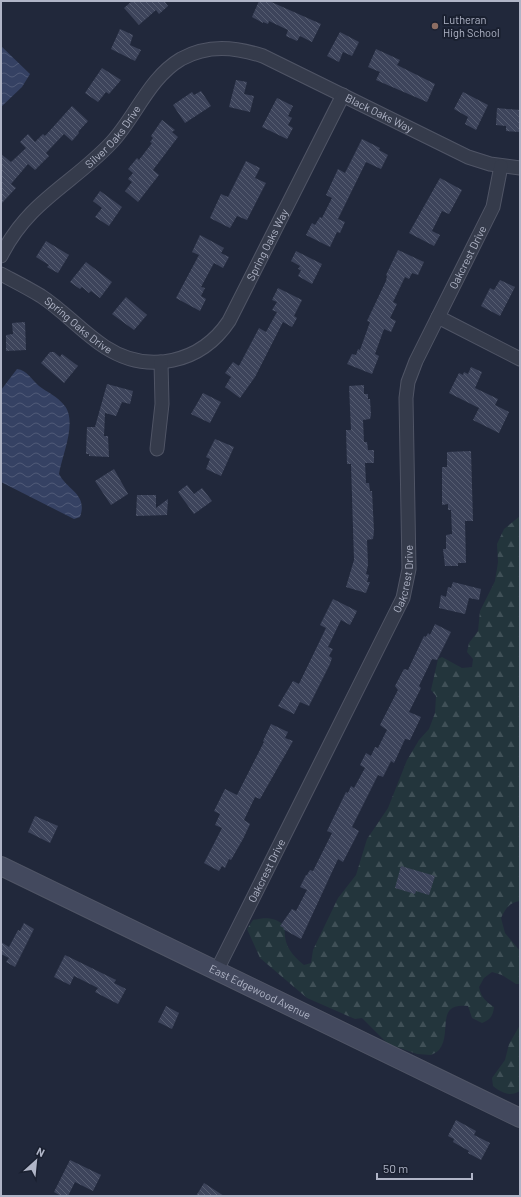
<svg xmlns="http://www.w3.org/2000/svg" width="521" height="1197" font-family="Barlow,sans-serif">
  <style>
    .forest { fill: url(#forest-firs) }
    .water { fill: url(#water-waves) }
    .building { fill: url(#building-back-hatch) }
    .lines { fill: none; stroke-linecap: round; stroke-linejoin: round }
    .minor-casing { stroke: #505566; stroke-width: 15 }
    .secondary-casing { stroke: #505566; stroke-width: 20 }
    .minor { stroke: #353b4b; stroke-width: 13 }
    .secondary { stroke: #43495e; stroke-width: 18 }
    .education-dot { fill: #8d6e63; stroke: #1a2030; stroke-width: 1.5 }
    .labels { text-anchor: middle; stroke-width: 4; stroke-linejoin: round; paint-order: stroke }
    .poi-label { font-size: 11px; fill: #b0b5c7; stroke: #1a2030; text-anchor: start }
    .street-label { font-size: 11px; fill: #b0b5c7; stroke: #1a2030 }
  </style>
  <defs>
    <pattern id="forest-firs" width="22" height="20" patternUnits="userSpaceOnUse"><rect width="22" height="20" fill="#23353c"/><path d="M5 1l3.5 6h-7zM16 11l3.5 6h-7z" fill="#405057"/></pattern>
    <pattern id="water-waves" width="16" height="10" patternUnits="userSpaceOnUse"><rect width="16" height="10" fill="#354163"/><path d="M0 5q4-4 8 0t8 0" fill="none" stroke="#505a78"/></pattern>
    <pattern id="building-back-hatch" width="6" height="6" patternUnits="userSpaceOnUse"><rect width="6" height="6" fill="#3d445b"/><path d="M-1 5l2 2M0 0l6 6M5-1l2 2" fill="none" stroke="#565d71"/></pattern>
  </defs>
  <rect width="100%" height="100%" fill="#21283b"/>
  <path class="forest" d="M 520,516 L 520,901 C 509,902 505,910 501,918 L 505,933 L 520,951 L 520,984 L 516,984 L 502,975 L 492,972 L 484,978 L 479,987 C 481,997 486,1002 494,1007 C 493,1016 490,1020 482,1023 L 472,1018 L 468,1006 C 434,1002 453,1033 439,1050 C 437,1052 433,1054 431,1055 L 417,1054 L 388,1044 L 362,1018 L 355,1019 L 307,998 L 260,958 L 247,929 L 253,920 C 266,917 275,917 285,926 C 283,943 290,954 304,965 L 311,963 L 313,950 L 338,898 L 356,875 L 367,839 L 388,808 L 407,760 L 419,740 L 429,729 L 435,713 L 436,696 L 431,690 L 438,659 L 442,657 L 462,668 L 472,667 L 473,659 L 467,652 L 469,643 L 478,631 L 480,611 L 495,581 L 498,562 L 497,544 L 504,529 Z
    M 520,1025 L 520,1091 C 510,1097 502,1093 493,1086 L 492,1078 L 505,1060 L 509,1044 Z"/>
  <path class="water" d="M 1,46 L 30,74 L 22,87 L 1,107 Z
    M 17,369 C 27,370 32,380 39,386 C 47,392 58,397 64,405 C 78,421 62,455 59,474 C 68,491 88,494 80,517 L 74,519 L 1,482 L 1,390 Z"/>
  <path class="building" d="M 132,1 L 166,1 L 165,2 L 168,6 L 159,14 L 156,10 L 139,25 L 124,8 Z
    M 259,1 L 269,1 L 321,24 L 312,42 L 300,36 L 297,41 L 286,36 L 288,30 L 269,21 L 268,24 L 263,22 L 263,23 L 252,17 Z
    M 120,29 L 133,35 L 130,45 L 141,50 L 135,61 L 111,49 Z
    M 340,32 L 359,42 L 352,56 L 343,52 L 339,62 L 327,56 Z
    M 376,49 L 400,60 L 397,65 L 435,84 L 427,102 L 376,80 L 380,72 L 368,67 Z
    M 102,68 L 121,80 L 109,94 L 106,92 L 98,102 L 85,93 Z
    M 236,80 L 247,82 L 244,94 L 254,96 L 250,112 L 229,107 Z
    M 201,91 L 211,106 L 185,123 L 173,105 L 192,92 L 194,95 Z
    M 463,92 L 488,105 L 476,130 L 465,124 L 468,117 L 454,109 Z
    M 277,98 L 293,106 L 288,116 L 292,118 L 288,125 L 293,128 L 287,139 L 262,127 Z
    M 72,106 L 88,121 L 78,132 L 79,133 L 72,141 L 64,134 L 46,153 L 49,156 L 35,170 L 28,164 L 11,184 L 16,188 L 1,204 L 1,154 L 11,162 L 26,148 L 20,142 L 28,134 L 35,142 L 43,134 L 45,136 Z
    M 497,108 L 520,110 L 520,132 L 506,131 L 506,126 L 496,125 Z
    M 162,120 L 175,130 L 172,132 L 178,137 L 153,170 L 159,175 L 138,202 L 125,191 L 132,182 L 128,179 L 133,173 L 128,169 L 137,158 L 139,160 L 152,143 L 150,142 L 153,138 L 151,136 Z
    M 362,139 L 380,148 L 379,150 L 388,155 L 381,169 L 366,162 L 338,219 L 345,222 L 340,233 L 337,232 L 330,247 L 306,235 L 312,223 L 315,225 L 320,217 L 322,218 L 332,198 L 326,195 L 338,169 L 345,173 Z
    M 246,161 L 260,168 L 255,178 L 266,183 L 247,220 L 237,216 L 230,228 L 210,218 L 221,194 L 228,197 Z
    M 440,178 L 462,190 L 449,214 L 442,211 L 432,231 L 440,235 L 434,246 L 409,233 Z
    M 100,191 L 122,207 L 109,226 L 95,217 L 102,208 L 93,201 Z
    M 200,235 L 224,248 L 221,253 L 229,257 L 223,268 L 214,263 L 201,287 L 205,288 L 201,296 L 206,299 L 200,311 L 176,298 L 199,255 L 192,252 Z
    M 46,241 L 69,255 L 58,273 L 47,267 L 49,265 L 36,257 Z
    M 398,250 L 424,262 L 418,275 L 412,273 L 409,279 L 405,277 L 393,302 L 397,304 L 390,318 L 396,321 L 391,332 L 384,329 L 375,354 L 379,356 L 372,374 L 347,364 L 352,354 L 356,355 L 358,349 L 360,350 L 370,322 L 367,321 L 386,281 L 387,276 L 386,275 Z
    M 296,251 L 322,264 L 312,284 L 298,276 L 301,270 L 298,269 L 300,266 L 291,261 Z
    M 86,262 L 112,282 L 100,298 L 91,291 L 89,293 L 82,287 L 80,289 L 70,282 Z
    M 500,280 L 515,287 L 500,316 L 481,306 L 490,288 L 494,290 Z
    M 278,288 L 302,300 L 294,316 L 297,318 L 292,327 L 283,322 L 255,377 L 240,398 L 225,387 L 231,377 L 225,373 L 233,362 L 239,366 L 259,328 L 266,332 L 277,312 L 272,310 L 277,302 L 272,300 Z
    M 126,297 L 147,315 L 134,330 L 112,314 Z
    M 25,322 L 26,350 L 6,351 L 6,335 L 13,334 L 12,323 Z
    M 50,352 L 54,352 L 60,357 L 62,354 L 78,366 L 64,383 L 41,363 Z
    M 471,367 L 482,372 L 475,388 L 498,399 L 495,405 L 509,412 L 499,433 L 473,420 L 479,408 L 449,393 L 459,373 L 463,375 L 464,372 L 468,374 Z
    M 107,384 L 133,391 L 130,404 L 122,402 L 116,416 L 105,413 L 104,436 L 108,436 L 109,457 L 89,456 L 89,454 L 86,454 L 87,427 L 95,427 Z
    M 364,385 L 364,394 L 368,394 L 368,399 L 370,399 L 371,415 L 370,419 L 363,420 L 364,442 L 367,442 L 368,450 L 374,450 L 374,463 L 365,463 L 366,483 L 369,483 L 370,491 L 372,491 L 374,531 L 373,539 L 367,540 L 368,565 L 366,574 L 369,575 L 367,582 L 370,582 L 366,593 L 346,587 L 354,560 L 351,464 L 347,464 L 346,430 L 351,430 L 349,386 Z
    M 203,393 L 221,402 L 210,423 L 191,414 Z
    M 215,439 L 234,447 L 221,476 L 206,469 L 210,459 L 206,457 Z
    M 471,451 L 473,521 L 465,521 L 466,563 L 458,563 L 458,566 L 445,566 L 443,549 L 446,549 L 446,535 L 452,534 L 451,510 L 448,510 L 448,504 L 442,505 L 442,467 L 447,467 L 447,452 Z
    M 114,469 L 128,494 L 111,505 L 95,481 Z
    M 187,485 L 194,494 L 202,488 L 212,501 L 194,514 L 178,492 Z
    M 137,495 L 156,495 L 156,508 L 168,499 L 167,515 L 136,516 Z
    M 453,582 L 481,589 L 479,600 L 469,598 L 465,614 L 439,608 L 441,595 L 446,597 L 448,587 L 451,588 Z
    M 333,599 L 357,611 L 350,625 L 341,620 L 328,647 L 333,649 L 329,656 L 332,658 L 330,664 L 309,706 L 300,702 L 294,714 L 278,706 L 293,681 L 299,684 L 326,628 L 320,625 Z
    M 435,624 L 451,632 L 437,660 L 432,659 L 419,686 L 421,688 L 409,712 L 421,717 L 410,740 L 405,739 L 394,763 L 391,761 L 383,777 L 378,775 L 352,827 L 359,831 L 343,862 L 338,859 L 301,939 L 283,929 L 284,928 L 280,926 L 292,909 L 296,911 L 307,890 L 300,887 L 306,875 L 307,875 L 310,870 L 313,871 L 332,833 L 327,831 L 346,792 L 348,793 L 351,786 L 354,788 L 365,768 L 360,765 L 366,753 L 371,756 L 375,747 L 378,748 L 387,730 L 380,725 L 398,690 L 395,686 L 404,669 L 408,670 L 424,636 L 426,637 L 428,633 L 430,635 Z
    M 271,724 L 288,732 L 285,738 L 293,741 L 260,799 L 255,797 L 244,820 L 250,824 L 243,839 L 231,860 L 229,859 L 225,868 L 222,866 L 219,871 L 204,863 L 222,828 L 215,825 L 220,814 L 214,811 L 225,789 L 237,795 L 264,742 L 263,741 Z
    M 35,816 L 58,826 L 50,843 L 28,832 Z
    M 401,866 L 435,876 L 429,895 L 416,891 L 415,894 L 395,888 Z
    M 24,923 L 34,929 L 15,967 L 6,962 L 9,958 L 1,954 L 1,942 L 9,947 L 18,930 L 20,931 Z
    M 65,955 L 116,980 L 114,983 L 126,989 L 118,1004 L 95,992 L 98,988 L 74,976 L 70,985 L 54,977 Z
    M 166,1006 L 179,1013 L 172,1029 L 158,1022 Z
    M 456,1120 L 476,1131 L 474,1135 L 490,1143 L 481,1160 L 468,1153 L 469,1151 L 453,1142 L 454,1139 L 448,1136 Z
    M 70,1160 L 101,1175 L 93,1191 L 75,1182 L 68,1196 L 61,1196 L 54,1192 Z
    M 204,1183 L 224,1196 L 196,1196 Z"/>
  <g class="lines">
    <defs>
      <g id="minor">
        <path id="s1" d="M 1,256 C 29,200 73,184 112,142 C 136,116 149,78 181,59 C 208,44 235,47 263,56 L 468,157 L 490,164 L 520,168"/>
        <path id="s2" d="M 1,274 C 14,281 28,288 41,296 C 64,311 82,332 105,347 C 148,375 201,363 229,321 L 343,95"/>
        <path d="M 438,317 L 520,359"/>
        <path d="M 157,449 L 162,404 L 161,362"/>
        <path id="s3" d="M 217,970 L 403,598 L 409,569 L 406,398 L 408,382 L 416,361 L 493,207 L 501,166"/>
      </g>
      <g id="secondary">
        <path id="s4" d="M 1,866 L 520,1118"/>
      </g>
    </defs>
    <use href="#minor" class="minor-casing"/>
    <use href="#secondary" class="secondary-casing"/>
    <use href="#minor" class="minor"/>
    <use href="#secondary" class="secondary"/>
  </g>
  <circle class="education-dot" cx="435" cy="26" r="4"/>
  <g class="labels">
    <g class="poi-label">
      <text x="443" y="24">Lutheran<tspan x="443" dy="13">High School</tspan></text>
    </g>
    <g class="street-label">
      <text dy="4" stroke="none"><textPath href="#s1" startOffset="483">Black Oaks Way</textPath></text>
      <text dy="4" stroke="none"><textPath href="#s1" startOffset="165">Silver Oaks Drive</textPath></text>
      <text dy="4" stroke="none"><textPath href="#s2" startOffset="354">Spring Oaks Way</textPath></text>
      <text dy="4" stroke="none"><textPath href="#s3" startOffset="771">Oakcrest Drive</textPath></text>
      <text dy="4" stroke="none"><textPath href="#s2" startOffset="93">Spring Oaks Drive</textPath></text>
      <text dy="4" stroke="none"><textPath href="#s3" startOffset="435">Oakcrest Drive</textPath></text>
      <text dy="4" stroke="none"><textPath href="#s3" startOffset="111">Oakcrest Drive</textPath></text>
      <text dy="4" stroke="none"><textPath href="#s4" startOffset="288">East Edgewood Avenue</textPath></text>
    </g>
  </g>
  <rect width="521" height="1197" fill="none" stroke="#b0b5c7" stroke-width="4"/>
  <g transform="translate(36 1161) rotate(27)" stroke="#1a2030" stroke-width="3" paint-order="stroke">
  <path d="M0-3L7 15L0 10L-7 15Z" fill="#b0b5c7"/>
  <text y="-6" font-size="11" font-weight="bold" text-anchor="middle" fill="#b0b5c7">N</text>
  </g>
  <path d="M377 1173v6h95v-6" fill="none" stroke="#b0b5c7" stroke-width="2"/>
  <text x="383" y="1173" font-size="12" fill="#b0b5c7" stroke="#1a2030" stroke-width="3" paint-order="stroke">50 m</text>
</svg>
